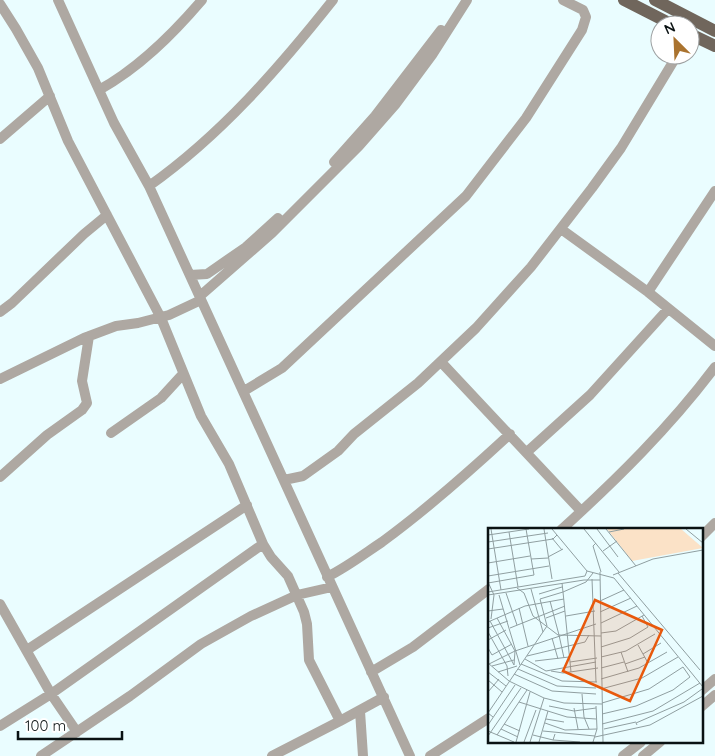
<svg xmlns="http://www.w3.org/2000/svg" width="715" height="756" font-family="Quicksand,sans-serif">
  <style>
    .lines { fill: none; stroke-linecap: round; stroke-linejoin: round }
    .minor { stroke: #aea8a2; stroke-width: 10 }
    .major { stroke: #70665c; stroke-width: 12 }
    .inset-road { fill: none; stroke: #909fa1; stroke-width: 1 }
    .view { fill: #e8590c; fill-opacity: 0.15; stroke: #e8590c; stroke-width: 2.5 }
    .inset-edge { fill: none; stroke: #0a1213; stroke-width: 2.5 }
  </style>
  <rect width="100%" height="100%" fill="#eafdff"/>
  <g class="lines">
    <path class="minor" d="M 58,0 L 114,123 L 149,186 L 410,756
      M 0,4 L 16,29 L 38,68 L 68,141 L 161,318 L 201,416 L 229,464 L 263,544 L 271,557 L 288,576 L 304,612 L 307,624 L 309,660 L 340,721
      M 99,90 C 139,68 172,35 202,0
      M 0,139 L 50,96
      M 334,162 L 375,116 L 441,30
      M 149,186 C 221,135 279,68 333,0
      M 561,229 L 648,292 L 715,346
      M 190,275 L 207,274 L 246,247 L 278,218
      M 648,292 L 715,191
      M 200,296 L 272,233 L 359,146 L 395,105 L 432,55 L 467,0
      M 0,312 L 12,303 L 84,234 L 107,215
      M 441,362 L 581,511
      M 0,379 L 84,338 L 116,326 L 138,323 L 169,315 L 201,300
      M 244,391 L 282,368 L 466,196 L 526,118 L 582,30 L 586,17 L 583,10 L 563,0
      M 111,433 L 161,398 L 183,374
      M 527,452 L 590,395 L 668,309
      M 0,477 L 47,435 L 82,410 L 87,403 L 82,381 L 89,336
      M 284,480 L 303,476 L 338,451 L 354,434 L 418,383 L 476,328 L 531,267 L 592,188 L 621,148 L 673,62
      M 561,530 C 616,480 670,427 715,367
      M 701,537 L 715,523
      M 327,577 C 347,567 364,554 382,542 C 427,509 469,472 510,434
      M 0,604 L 51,694 L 77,732
      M 27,650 L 247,505
      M 371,672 L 413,647 L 489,589
      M 701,691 L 715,679
      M 701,707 L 715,695
      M 360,711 L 363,756
      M 0,726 L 51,694 L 263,544
      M 41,756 L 130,696 L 201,644 L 251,616 L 297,595 L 332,587
      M 272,756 L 340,721 L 384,697
      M 430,756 L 489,718
      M 623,756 L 641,742
      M 643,756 L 660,742"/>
    <path class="major" d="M 624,0 L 673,25
      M 655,0 L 715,31
      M 690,34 L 715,46"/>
  </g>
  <g transform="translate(488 528)">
    <rect width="215" height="215" fill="#eafdff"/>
    <path d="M 119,1 L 193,1 L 215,20 L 144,33 Z" fill="#fbe2c7"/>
    <path class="inset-road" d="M 3,1 L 13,62M 56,1 L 64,51M 64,1 L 99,43 L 126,50 L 215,159M 96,1 L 131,44M 109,1 L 130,29M 118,1 L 148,38M 198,1 L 215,15M 21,4 L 30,59M 121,4 L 136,1M 0,7 L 41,1M 64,10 L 74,22M 0,14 L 60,5M 108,15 L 105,18 L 113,44M 0,21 L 65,11 L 69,7M 115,23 L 129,13M 60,29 L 75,21M 43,31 L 60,30M 0,35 L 42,28M 112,44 L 115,214M 130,45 L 212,142M 125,47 L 165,31 L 215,22M 0,48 L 61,38M 104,51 L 108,154M 0,54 L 6,67 L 3,91M 0,55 L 46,47 L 38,1M 29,60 L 36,65 L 45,88 L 70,107 L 113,108M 43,61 L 55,104M 0,64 L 97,48 L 99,43M 18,65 L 29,97M 51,66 L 74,59M 0,67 L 96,52 L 112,52M 11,67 L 32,137M 62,73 L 71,107M 112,73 L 136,62M 31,80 L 40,118M 0,83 L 15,81M 112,84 L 143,70M 78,88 L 107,83M 9,90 L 27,123 L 26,137M 58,90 L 77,83M 2,93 L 26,137M 0,94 L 37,78 L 76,71M 113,95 L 149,78M 0,100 L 20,93M 22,100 L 77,78M 0,104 L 19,138 L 20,148M 113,105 L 128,103 L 156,87M 71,107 L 76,130M 64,110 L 70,131M 0,112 L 18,102M 150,117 L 160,135M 113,119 L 142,110 L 160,99 L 154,88M 0,120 L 4,127 L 24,116M 133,124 L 140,144M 155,126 L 173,115M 39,128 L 97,114 L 101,107M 113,129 L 138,123 L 167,106M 37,131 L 58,143 L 108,134M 47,133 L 81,129M 82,134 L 109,130M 0,135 L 21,153 L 56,170 L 76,175 L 114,176M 1,136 L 27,123 L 108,96M 33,136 L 74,153 L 109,154M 137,136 L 157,129M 4,138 L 26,132M 113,140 L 136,134M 30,141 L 69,158 L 108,160M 63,143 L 75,145 L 110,140M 0,144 L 18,158M 10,144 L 29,138M 83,144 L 75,64 L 98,54 L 105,45M 26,146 L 64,163 L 108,166M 113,151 L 151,140 L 179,124M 0,152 L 14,164M 113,161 L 154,150 L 190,129M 0,164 L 11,151M 94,166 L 96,189 L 101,201M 31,174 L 79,189 L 108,191M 114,175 L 161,161 L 195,139M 61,178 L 86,183 L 108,180M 86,180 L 90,201M 114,186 L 148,178 L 185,162 L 202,149 L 195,139M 5,189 L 0,185 L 59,98 L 52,71 L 75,64 L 74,55M 58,191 L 76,194M 57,195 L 77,202 L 109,201M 16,196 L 32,203M 114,196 L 165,183 L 212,155M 0,197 L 27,157M 149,197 L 148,195 L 196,174 L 214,161M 13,201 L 30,209M 116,201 L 148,194M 0,203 L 26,214M 55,203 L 107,208M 9,207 L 39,162M 45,207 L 65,212 L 67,206M 0,208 L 33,160M 107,209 L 162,197 L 215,168M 65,212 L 92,214M 28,214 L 42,164M 36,214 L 48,182M 42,214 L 56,170M 51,214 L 60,183M 105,214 L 109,201 L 108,178"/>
    <path class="view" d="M 107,72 L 174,102 L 142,173 L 75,143 Z"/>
    <rect width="215" height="215" class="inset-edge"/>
  </g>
  <g transform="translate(675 40) rotate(336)"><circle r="24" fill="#ffffff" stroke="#9da0a1"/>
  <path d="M0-4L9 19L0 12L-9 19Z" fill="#aa732f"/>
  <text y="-8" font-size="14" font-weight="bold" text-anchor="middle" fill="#0a1213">N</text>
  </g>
  <path d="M18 731v8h104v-8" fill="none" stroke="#0a1213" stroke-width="2.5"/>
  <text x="25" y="731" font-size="15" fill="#0a1213" stroke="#ffffff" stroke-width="4" paint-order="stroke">100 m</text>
</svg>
